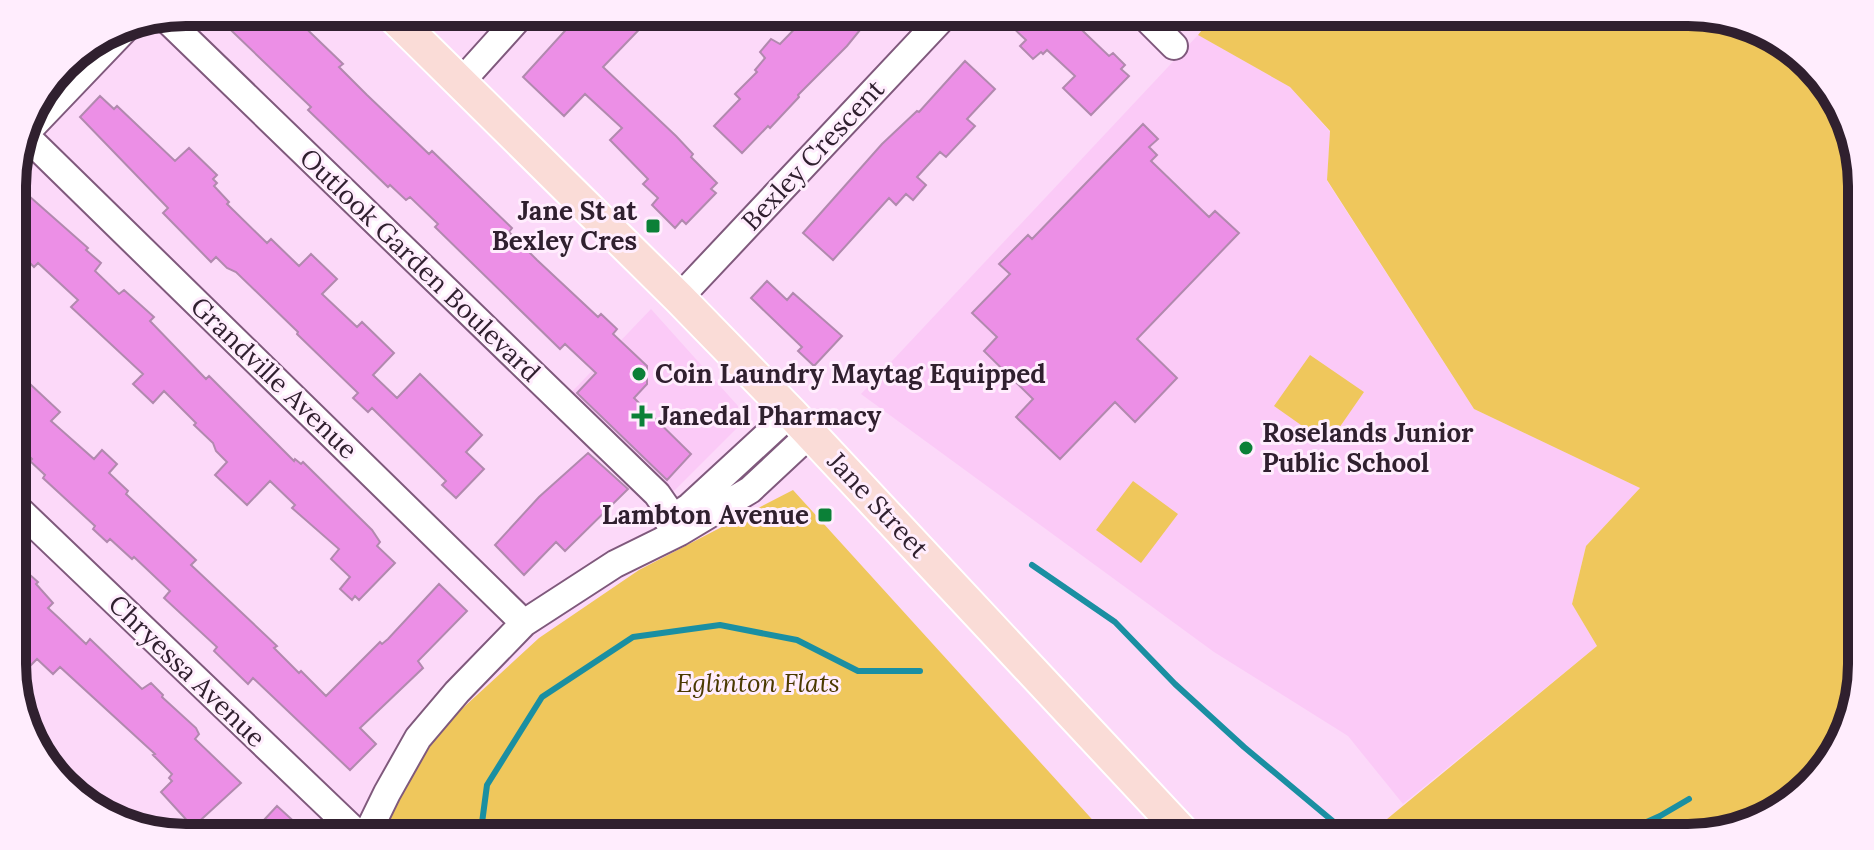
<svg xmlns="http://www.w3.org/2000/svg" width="1874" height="850" font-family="Lora,serif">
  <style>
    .built { fill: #fbcaf7 }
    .green { fill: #efc75c }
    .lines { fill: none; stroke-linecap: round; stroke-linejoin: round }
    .stream { stroke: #1a8fa2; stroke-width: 6 }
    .building { fill: #ec8fe6; stroke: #b189ae; stroke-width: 2 }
    .minor-casing { stroke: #7f597c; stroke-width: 30 }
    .major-casing { stroke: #fff; stroke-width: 36 }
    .minor { stroke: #fff; stroke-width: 26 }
    .major { stroke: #fadcd7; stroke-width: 32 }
    .poi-dot { fill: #0b8037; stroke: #ffedfd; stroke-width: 3 }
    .labels { text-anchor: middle; stroke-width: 6; stroke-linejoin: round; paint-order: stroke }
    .street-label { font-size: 26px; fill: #30202f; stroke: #ffedfd }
    .poi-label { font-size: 26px; font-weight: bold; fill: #30202f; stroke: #ffedfd; text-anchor: start }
    .park-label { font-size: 26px; font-style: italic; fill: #4b3900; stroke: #ffedfd }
    .rim { fill: none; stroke: #30202f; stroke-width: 10 }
  </style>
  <rect width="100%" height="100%" fill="#fcd9f9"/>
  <path class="built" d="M 1198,35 L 1290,87 L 1330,132 L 1327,181 L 1474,409 L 1640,488 L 1586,546 L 1572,604 L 1597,646 L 1403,804 L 1348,736 L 1214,652 L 861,394 Z
    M 651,309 L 738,406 L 738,427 L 668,497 L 565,399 Z"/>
  <path class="green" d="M 1216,12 L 1688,12 L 1755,25 L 1826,80 L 1860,162 L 1862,665 L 1849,731 L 1785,808 L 1699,838 L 1676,838 L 1661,834 L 1655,838 L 1364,838 L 1597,646 L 1572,604 L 1586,546 L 1640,488 L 1474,409 L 1327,180 L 1330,131 L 1290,87 L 1198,35 Z
    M 1310,355 L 1364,392 L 1328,444 L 1274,406 Z
    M 1133,481 L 1178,514 L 1141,563 L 1096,530 Z
    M 793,490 L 1109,838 L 379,838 L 388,808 L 441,728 L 539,638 L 639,570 Z"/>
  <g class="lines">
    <path class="stream" d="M 1032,565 L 1115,622 L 1175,684 L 1244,747 L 1353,838
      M 480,838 L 487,785 L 542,697 L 633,637 L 720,625 L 797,640 L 858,671 L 920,671
      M 1611,838 L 1660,816 L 1689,799"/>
  </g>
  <path class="building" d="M 212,12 L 289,12 L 343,64 L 339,67 L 367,95 L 429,154 L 432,151 L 512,228 L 509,232 L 537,260 L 598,317 L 601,314 L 617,329 L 613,334 L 647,366 L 647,384 L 634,398 L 691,454 L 667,480 L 577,393 L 596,373 L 565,344 L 560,349 L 435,227 L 438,224 L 410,197 L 406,200 L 390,185 L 388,187 L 308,110 L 311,107 Z
    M 582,12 L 656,12 L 603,67 L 676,136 L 693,154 L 691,157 L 717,183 L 711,189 L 716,193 L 686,224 L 682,220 L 675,228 L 652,205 L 658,198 L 643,184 L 648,179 L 610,140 L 622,128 L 585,94 L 564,116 L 523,77 Z
    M 811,12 L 870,12 L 856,26 L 860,30 L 847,46 L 798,95 L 799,97 L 770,128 L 768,126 L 742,153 L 714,126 L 740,99 L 735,94 L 757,72 L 755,70 L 765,58 L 760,52 L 771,39 L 780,44 Z
    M 1020,12 L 1063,12 L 1109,56 L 1113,53 L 1125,65 L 1121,69 L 1129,76 L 1091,115 L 1063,88 L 1075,76 L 1047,50 L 1043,54 L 1041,52 L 1033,59 L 1020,46 L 1026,40 L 1009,24 Z
    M 965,61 L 995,89 L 967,119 L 975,126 L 946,157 L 940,152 L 917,177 L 926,185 L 913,200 L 906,194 L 896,205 L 889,198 L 833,260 L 803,233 L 882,144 L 917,111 L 919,112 Z
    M 100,96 L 114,109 L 117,106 L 175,161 L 189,148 L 217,175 L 213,179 L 217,183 L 214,186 L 229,202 L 227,204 L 267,243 L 271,239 L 299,266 L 311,254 L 337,279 L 322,294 L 357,327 L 362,322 L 394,353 L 373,375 L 397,398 L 420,374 L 482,435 L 466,452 L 484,469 L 456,498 L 442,485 L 446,481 L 372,408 L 368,412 L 353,398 L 358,393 L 297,334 L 298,332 L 236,272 L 227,268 L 216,257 L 211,262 L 163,213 L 168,208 L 80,117 Z
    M 1143,124 L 1158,139 L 1149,147 L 1157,155 L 1151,161 L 1209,217 L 1215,211 L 1239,233 L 1137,339 L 1177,378 L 1135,422 L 1115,402 L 1060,459 L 1016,417 L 1033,399 L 984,351 L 997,337 L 972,313 L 1010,274 L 999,264 L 1028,235 L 1032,239 Z
    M 12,181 L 88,248 L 86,250 L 101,263 L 95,271 L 119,294 L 124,290 L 154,317 L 150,321 L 206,379 L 209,376 L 294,461 L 295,459 L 301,464 L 303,462 L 372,530 L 380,542 L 377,546 L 395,563 L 359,600 L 355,596 L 352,600 L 340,589 L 350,577 L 331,559 L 339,549 L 292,508 L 295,505 L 270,481 L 247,505 L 215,475 L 227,462 L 216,451 L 213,443 L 194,425 L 196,423 L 164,391 L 153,403 L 133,384 L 143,374 L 71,307 L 78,300 L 38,263 L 34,267 L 13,246 Z
    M 767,281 L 787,300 L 793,293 L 842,336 L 814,366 L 798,351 L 802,347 L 751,298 Z
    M 30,384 L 60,412 L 51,421 L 94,459 L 102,450 L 117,464 L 109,473 L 128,491 L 126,494 L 196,560 L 191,565 L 277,646 L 274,648 L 299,673 L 301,671 L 326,696 L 380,642 L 382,644 L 388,639 L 439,584 L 467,611 L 418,661 L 423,668 L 360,728 L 376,744 L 350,770 L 253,678 L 248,684 L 214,651 L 217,647 L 164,598 L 170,591 L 134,557 L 132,559 L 110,539 L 107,542 L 93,529 L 95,526 L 43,478 L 45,475 L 30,461 L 32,459 L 13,440 L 13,402 Z
    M 588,453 L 628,489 L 565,551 L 556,542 L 524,575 L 495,545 L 539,497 Z
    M 13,560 L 38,582 L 36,584 L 53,603 L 48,608 L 61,620 L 86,644 L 90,639 L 142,689 L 151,683 L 163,695 L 162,697 L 196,728 L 199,734 L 195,739 L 241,783 L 193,827 L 161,792 L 172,781 L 169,778 L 172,774 L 153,755 L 155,754 L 60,667 L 53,674 L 37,659 L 30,666 L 13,649 Z
    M 277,806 L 312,838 L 285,838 L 264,820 Z"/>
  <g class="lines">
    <defs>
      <path id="minor" d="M 1140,12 L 1174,46
        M 163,16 L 657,494 L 673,517
        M 460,83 L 524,12
        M 23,133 L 524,623
        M 22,137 L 131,23
        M 679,298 L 948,12
        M 13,504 L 362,838
        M 668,521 L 689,507 L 791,413
        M 365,838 L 387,793 L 418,738 L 457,692 L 524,623 L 615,564 L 680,532 L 750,490 L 811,433"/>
      <path id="major" d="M 389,12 L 679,298 L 791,413 L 1188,838"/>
    </defs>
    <use href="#minor" class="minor-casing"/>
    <use href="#major" class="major-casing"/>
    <use href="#minor" class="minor"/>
    <use href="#major" class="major"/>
  </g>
  <g class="poi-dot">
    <rect x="645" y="218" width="16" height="16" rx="4"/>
    <circle cx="639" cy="374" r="8"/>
    <path d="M638 404h8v8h8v8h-8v8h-8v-8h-8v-8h8z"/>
    <circle cx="1246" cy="448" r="8"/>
    <rect x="817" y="507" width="16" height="16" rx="4"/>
  </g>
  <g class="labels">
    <g class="street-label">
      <text transform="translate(813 155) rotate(-47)" y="9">Bexley Crescent</text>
      <text transform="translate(420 265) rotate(44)" y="9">Outlook Garden Boulevard</text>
      <text transform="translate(274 378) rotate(44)" y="9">Grandville Avenue</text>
      <text transform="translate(878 505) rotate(47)" y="9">Jane Street</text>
      <text transform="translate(187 671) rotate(44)" y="9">Chryessa Avenue</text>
    </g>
    <g class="poi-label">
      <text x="637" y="220" text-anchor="end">Jane St at<tspan x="637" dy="30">Bexley Cres</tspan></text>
      <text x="655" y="383">Coin Laundry Maytag Equipped</text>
      <text x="658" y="425">Janedal Pharmacy</text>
      <text x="1262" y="442">Roselands Junior<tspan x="1262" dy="30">Public School</tspan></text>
      <text x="809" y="524" text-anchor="end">Lambton Avenue</text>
    </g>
    <g class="park-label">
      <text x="758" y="692">Eglinton Flats</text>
    </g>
  </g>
  <path d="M0 0H1874V850H0ZM186 26H1688A160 160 0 0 1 1848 186V664A160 160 0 0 1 1688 824H186A160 160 0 0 1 26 664V186A160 160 0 0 1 186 26Z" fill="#ffedfd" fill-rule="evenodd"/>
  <path class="rim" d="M186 26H1688A160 160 0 0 1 1848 186V664A160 160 0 0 1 1688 824H186A160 160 0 0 1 26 664V186A160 160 0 0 1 186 26Z"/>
</svg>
